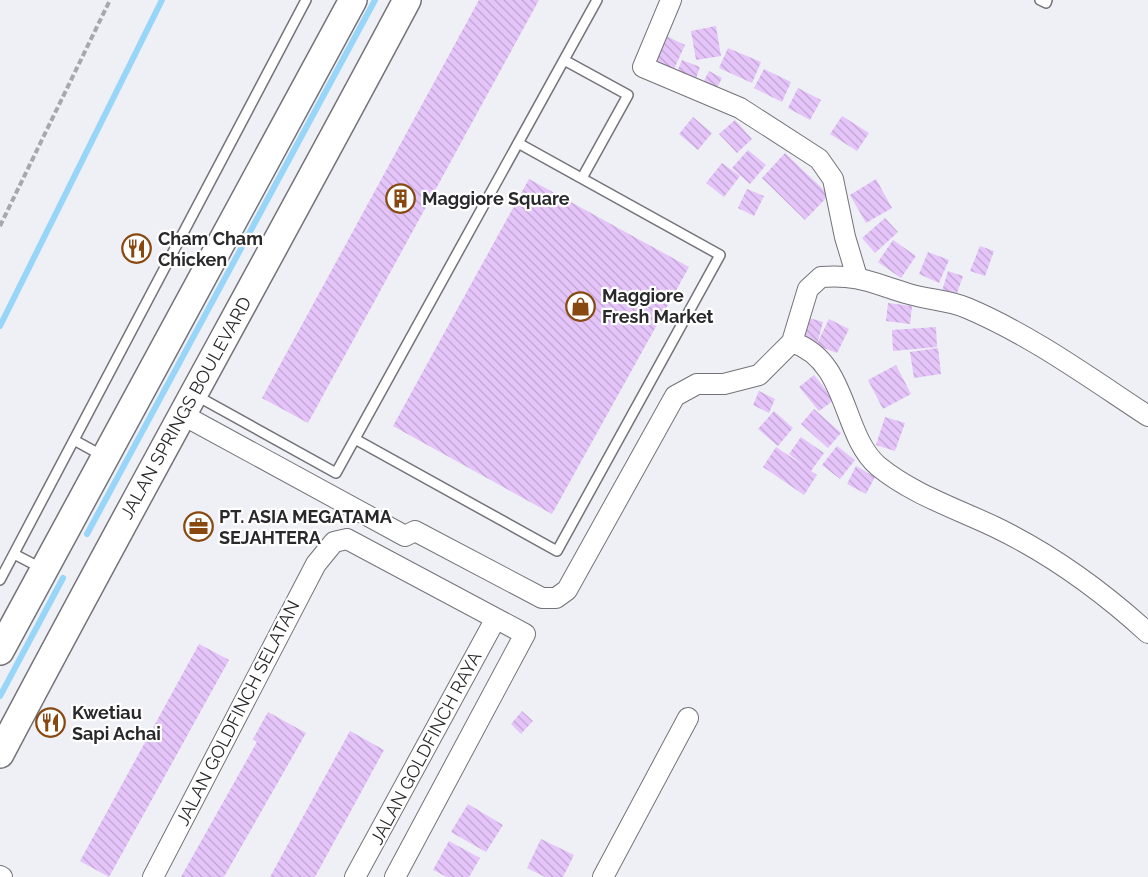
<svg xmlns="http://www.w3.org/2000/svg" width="1148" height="877" font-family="Raleway,sans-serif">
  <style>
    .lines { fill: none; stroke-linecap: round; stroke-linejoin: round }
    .stream { stroke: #98d6f9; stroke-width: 6 }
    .building { fill: url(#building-back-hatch) }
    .lane-casing { stroke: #737379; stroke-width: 12 }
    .street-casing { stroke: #737379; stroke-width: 22 }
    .secondary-casing { stroke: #737379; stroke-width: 30 }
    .path { stroke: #a7a7ac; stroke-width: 4; stroke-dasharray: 6 3; stroke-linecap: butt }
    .lane { stroke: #fff; stroke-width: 9 }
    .street { stroke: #fff; stroke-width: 20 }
    .secondary { stroke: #fff; stroke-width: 27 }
    .labels { text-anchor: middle; stroke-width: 4.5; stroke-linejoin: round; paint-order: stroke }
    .poi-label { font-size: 18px; font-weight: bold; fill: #29292b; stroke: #fff; text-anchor: start }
    .street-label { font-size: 18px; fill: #29292b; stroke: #fff }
  </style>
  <defs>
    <pattern id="building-back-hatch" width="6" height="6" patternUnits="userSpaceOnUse" patternTransform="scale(1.5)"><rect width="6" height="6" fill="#e4c4f9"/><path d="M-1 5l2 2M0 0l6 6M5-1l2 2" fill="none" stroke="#c4a8d6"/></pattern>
  </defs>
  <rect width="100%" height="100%" fill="#efeff6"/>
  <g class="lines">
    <path class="stream" d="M 0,326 L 162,0
      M 87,534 L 375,0
      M 0,696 L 63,578"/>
  </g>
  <path class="building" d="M 479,0 L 539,0 L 308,423 L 262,398 Z
    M 716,26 L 721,56 L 696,60 L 691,31 Z
    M 660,33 L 685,45 L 674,69 L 648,57 Z
    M 728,48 L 761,62 L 752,83 L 719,68 Z
    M 682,60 L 700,67 L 694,84 L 675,77 Z
    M 764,69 L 791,82 L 782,102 L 754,88 Z
    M 709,71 L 722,78 L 715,92 L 702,85 Z
    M 798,88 L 821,100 L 810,120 L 788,108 Z
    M 842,116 L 869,133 L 857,151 L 830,134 Z
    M 693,117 L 712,133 L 698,150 L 679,134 Z
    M 735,120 L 752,139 L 737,153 L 719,134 Z
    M 748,150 L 766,165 L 750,184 L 732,168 Z
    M 785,153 L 829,195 L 805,220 L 762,178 Z
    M 722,163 L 740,176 L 724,197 L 706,183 Z
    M 529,179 L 689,267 L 552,514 L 393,426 Z
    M 876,179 L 892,208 L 866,223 L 850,195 Z
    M 747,189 L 764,196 L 754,216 L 738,208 Z
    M 885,218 L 898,232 L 875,253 L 862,238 Z
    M 893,240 L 916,256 L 901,278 L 878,262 Z
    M 980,246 L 994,251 L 985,276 L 970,271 Z
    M 928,252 L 949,260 L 939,283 L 919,274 Z
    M 948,271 L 963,276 L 956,296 L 942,291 Z
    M 888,303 L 912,306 L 910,324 L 886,321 Z
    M 806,317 L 823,322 L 817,344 L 829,319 L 849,329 L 837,353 L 800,339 Z
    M 936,327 L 937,347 L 893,351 L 892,330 Z
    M 938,348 L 941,374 L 914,378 L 910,352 Z
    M 896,365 L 911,394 L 883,409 L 868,380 Z
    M 814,375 L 834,400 L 819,411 L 799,387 Z
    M 759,391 L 775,399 L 769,413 L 753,405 Z
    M 814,409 L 841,433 L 828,448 L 801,424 Z
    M 774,411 L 793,428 L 778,446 L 758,429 Z
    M 885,417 L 905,423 L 895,451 L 876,445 Z
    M 801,437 L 824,453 L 811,471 L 817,475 L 804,495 L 763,467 L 776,447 L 804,466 L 789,454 Z
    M 837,446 L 855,460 L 840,479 L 822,465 Z
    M 856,466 L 875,477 L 866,494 L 847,484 Z
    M 199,644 L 229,660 L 109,877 L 80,861 Z
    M 522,711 L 533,721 L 521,734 L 511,724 Z
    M 268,712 L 306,733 L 224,877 L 181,877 L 257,742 L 253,739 Z
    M 350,731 L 384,750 L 315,877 L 270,877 Z
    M 468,804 L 503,825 L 486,852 L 451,832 Z
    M 541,839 L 574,855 L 563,877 L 545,877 L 527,868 Z
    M 449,841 L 480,858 L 469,877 L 447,877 L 433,870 Z"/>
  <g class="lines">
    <defs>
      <path id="lane" d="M 1040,0 L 1046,3 L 1047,0
        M 564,60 L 628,95 L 582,178
        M 197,396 L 336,473 L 597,0
        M 355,439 L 557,551 L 720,255 L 518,143
        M 74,440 L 103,456
        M 14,554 L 43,569
        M 0,580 L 306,0"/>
      <path id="street" d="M 671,0 L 643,67 L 740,108 L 819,159 L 833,179 L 845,237 L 857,277
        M 792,342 C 849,361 841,434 878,466 C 912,494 955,508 995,527 C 1051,554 1102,591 1148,633
        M 183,415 L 405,536 L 415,531 L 542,598 L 556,598 L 567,590 L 675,396 L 697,384 L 724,384 L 759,375 L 792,342 L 808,289 L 821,277 C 860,274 874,284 909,294 C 929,300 948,300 967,308 C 1031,335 1090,378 1148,416
        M 0,876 L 2,877
        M 153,877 L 316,564 L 334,542 L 347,539 L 525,634 L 395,877
        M 355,877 L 495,620
        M 603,877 L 688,718"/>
      <path id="secondary" d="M 0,651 L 353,0
        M 0,754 C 133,501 273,252 407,0"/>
    </defs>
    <use href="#lane" class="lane-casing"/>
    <use href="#street" class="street-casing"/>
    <use href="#secondary" class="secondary-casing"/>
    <path class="path" d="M 0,226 L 110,0"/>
    <use href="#lane" class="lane"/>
    <use href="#street" class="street"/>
    <use href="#secondary" class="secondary"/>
  </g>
  <defs>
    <symbol id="building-ring" viewBox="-11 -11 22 22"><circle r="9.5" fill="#fff" stroke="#884910" stroke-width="1.5"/><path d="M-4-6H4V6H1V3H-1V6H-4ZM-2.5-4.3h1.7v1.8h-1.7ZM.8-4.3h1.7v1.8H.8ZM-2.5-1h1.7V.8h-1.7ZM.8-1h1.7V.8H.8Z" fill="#884910"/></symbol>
    <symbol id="restaurant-ring" viewBox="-11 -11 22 22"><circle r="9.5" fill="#fff" stroke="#884910" stroke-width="1.5"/><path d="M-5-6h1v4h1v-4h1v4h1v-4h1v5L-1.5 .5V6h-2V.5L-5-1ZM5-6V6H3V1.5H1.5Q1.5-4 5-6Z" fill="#884910"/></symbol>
    <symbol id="shop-ring" viewBox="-11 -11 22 22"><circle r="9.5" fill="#fff" stroke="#884910" stroke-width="1.5"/><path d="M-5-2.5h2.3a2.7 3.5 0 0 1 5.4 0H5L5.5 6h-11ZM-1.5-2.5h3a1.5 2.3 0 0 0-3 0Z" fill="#884910"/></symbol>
    <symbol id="office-ring" viewBox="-11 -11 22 22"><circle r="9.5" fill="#fff" stroke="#884910" stroke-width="1.5"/><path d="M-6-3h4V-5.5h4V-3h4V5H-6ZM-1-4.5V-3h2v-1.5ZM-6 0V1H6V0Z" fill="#884910"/></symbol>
  </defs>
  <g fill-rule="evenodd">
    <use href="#building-ring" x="384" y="182" width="33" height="33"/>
    <use href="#restaurant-ring" x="120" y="232" width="33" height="33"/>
    <use href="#shop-ring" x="564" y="290" width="33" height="33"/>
    <use href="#office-ring" x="182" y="510" width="33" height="33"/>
    <use href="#restaurant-ring" x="34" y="706" width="33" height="33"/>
  </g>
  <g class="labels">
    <g class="poi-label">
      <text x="422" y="205">Maggiore Square</text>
      <text x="158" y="245">Cham Cham<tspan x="158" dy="21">Chicken</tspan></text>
      <text x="602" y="302">Maggiore<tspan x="602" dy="21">Fresh Market</tspan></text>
      <text x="219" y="523">PT. ASIA MEGATAMA<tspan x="219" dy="21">SEJAHTERA</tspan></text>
      <text x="72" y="719">Kwetiau<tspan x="72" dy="21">Sapi Achai</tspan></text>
    </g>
    <g class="street-label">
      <text transform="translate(186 408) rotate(-61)" y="6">JALAN SPRINGS BOULEVARD</text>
      <text transform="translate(238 713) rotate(-63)" y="6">JALAN GOLDFINCH SELATAN</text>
      <text transform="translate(426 748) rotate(-62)" y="6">JALAN GOLDFINCH RAYA</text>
    </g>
  </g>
</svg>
